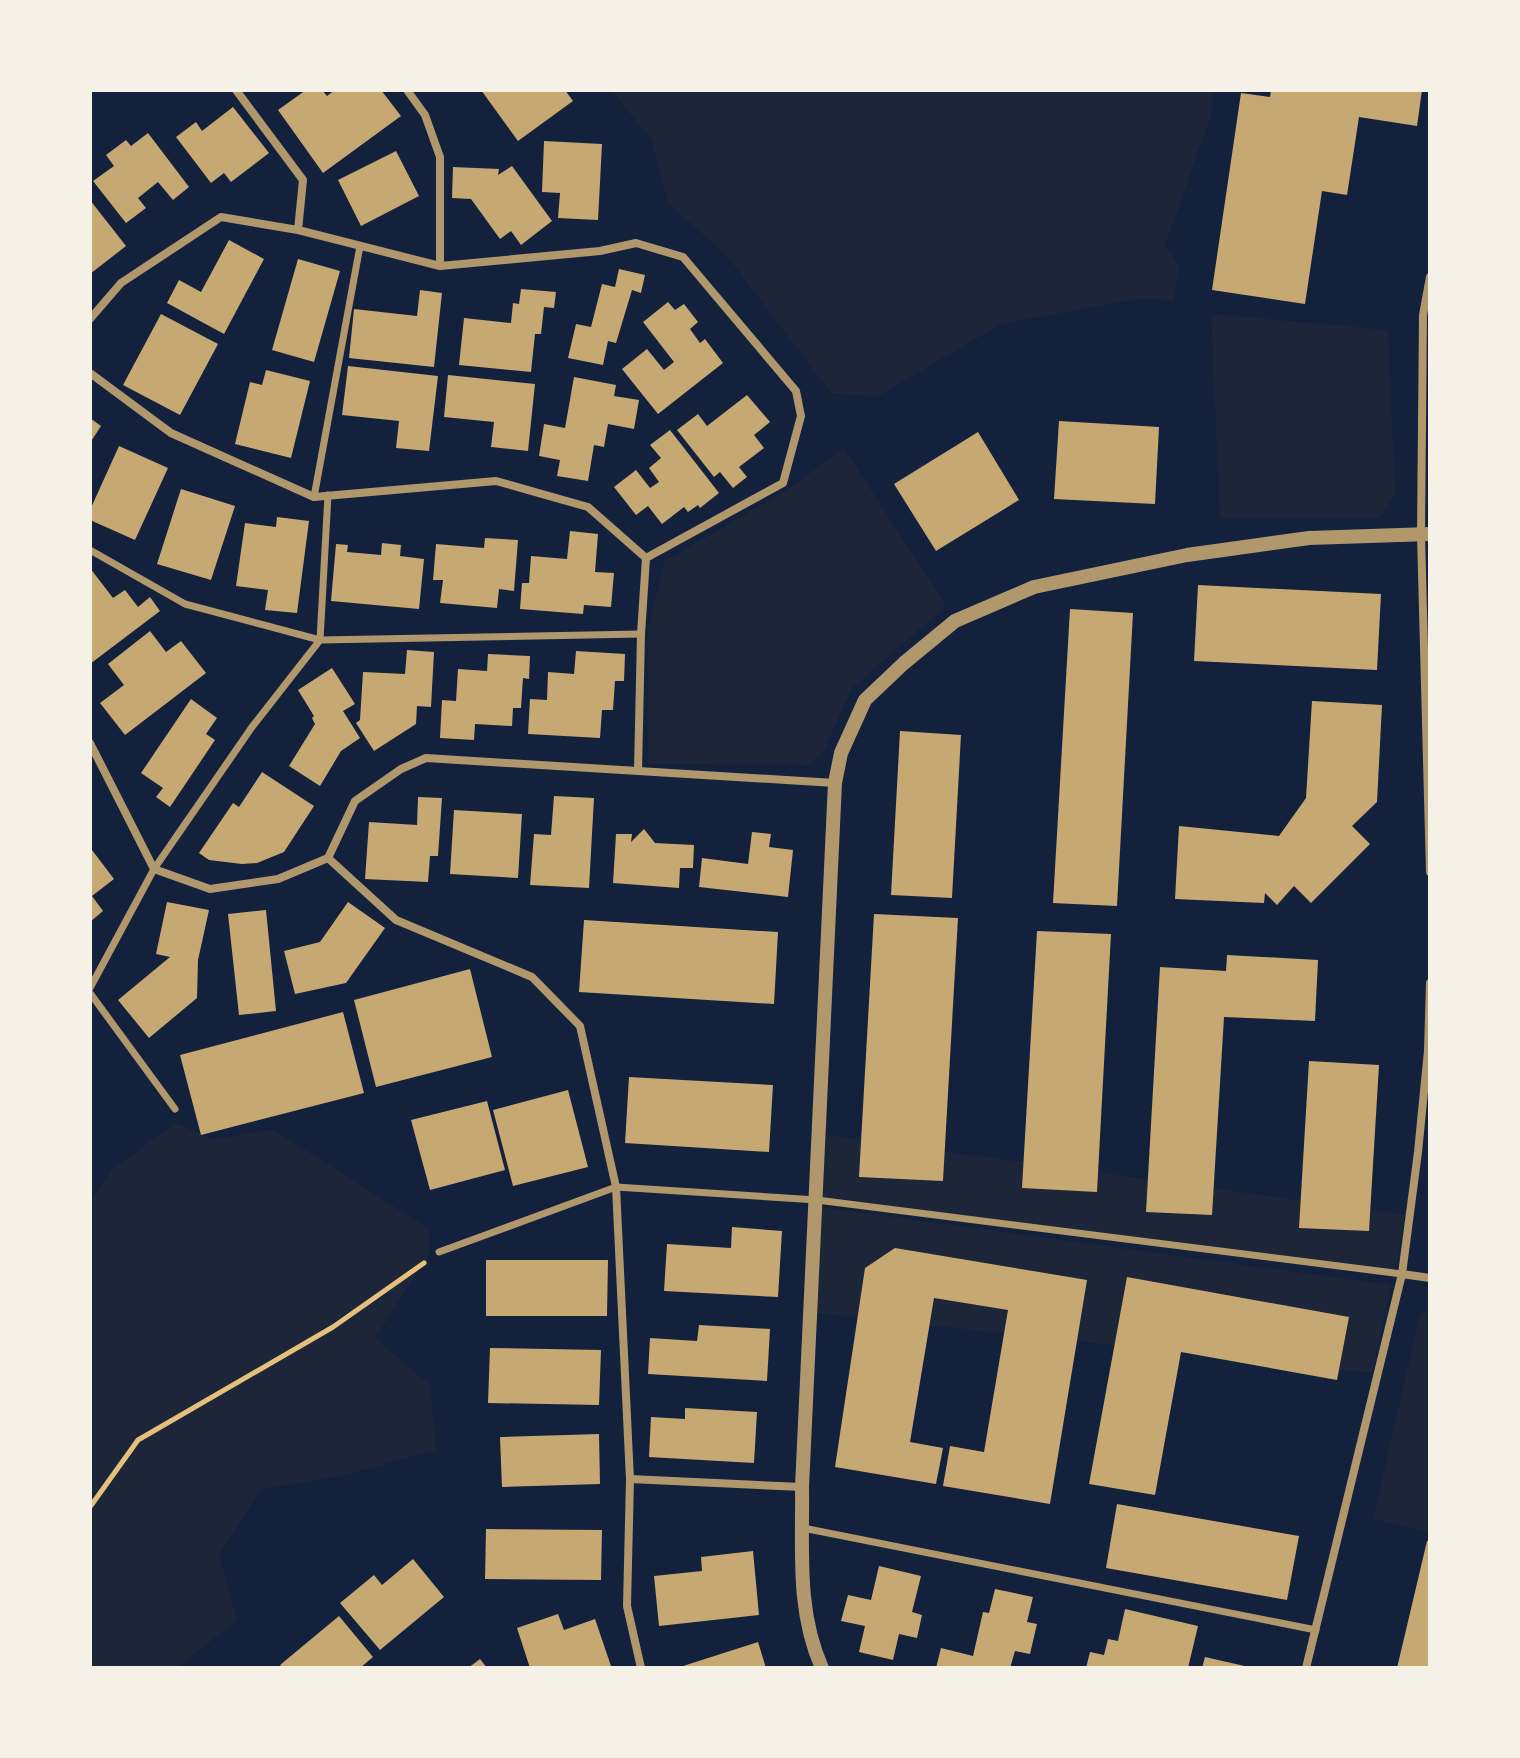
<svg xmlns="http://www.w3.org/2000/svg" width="1520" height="1758" font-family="'Sofia Sans Condensed',sans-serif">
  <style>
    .green { fill: #1d2539 }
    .building { fill: #c6a872 }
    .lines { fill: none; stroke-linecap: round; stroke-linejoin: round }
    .path { stroke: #e5c07b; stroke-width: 5 }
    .pedestrian { stroke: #b1986c; stroke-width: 7 }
    .minor { stroke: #b1986c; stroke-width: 8 }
    .tertiary { stroke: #b1986c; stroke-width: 14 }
  </style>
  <rect width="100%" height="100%" fill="#14213d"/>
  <path class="green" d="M 611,90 L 1213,90 L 1211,115 L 1165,246 L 1179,266 L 1174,300 L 1141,298 L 1001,324 L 878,396 L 831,393 L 727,256 L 668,203 L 651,139 Z
    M 1211,314 L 1388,330 L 1395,495 L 1379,518 L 1220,518 Z
    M 844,448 L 946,606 L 851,689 L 824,751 L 807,765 L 648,764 L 648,629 L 665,561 L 790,488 Z
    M 175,1123 L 213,1139 L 274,1130 L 429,1229 L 429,1255 L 375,1338 L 430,1385 L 436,1450 L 337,1477 L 261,1489 L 219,1555 L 237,1620 L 177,1668 L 90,1668 L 90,1201 L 111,1171 Z
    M 826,1135 L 1405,1215 L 1394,1275 L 822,1196 Z
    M 821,1207 L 1391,1285 L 1372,1373 L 817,1313 Z
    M 1430,1309 L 1430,1532 L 1373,1519 L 1420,1314 Z"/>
  <path class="building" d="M 306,90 L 322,90 L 327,96 L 335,90 L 381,90 L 401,116 L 323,173 L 278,110 Z
    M 481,90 L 565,90 L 573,101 L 518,141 Z
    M 1271,90 L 1422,90 L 1417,126 L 1359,117 L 1347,195 L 1322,191 L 1305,304 L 1212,290 L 1241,93 L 1270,97 Z
    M 233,107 L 269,153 L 231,182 L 224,173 L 211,183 L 176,137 L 196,122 L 202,131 Z
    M 148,133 L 189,187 L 173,200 L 158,182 L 138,198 L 146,208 L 126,223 L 93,181 L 114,166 L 106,155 L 126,140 L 131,146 Z
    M 544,141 L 602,144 L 598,220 L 558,218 L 560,193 L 542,192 Z
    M 396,151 L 419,196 L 361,226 L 338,180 Z
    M 512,166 L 552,221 L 521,245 L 511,231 L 500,239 L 471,199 L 452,198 L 453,167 L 499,169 L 498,175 Z
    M 90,200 L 126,246 L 90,274 Z
    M 229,240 L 264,259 L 224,334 L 167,303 L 179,280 L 201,292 Z
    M 298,259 L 340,271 L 314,362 L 272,350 Z
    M 619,269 L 645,275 L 641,293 L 632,290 L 616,343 L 608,341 L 603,365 L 568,358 L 576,324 L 591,327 L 602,284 L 615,287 Z
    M 521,289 L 556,292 L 554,308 L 544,307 L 541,334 L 535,334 L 531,372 L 459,365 L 464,318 L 511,323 L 513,303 L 519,304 Z
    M 420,290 L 442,293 L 434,367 L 349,358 L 354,309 L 417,316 Z
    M 668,302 L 675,310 L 684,304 L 698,322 L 690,329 L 700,343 L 705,339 L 723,363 L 658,414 L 622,369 L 647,349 L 664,370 L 674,362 L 643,322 Z
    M 161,314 L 218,344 L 180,415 L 123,385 Z
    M 348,366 L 438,376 L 429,451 L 396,448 L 399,421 L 342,415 Z
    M 266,370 L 310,381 L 291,458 L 235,444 L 250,382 L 262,385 Z
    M 448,375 L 535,384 L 528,451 L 491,447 L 494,422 L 444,417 Z
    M 574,377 L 616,385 L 614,396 L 639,400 L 634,429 L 608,424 L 604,447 L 594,445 L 588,481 L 557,476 L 560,460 L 539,456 L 544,424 L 565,428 Z
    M 747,395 L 770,422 L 754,435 L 764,448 L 739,467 L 747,477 L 733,488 L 720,472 L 714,477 L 677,430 L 698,414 L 707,426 Z
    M 90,418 L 101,426 L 90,443 Z
    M 1059,421 L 1159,427 L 1155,504 L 1054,499 Z
    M 670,430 L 719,493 L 700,508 L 698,505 L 688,512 L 684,507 L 662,524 L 648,506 L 636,515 L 614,487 L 636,470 L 650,488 L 659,482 L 649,468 L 661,458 L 650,445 Z
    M 978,432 L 1019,500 L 936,551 L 894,484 Z
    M 119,446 L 168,468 L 135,540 L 90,520 L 90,510 Z
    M 181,489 L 235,506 L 211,580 L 157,564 Z
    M 277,517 L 309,521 L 297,613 L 265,610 L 268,590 L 236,586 L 245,523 L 276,527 Z
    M 570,531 L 598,534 L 595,572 L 614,573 L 611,607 L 584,605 L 583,614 L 520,609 L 522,583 L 529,583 L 531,556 L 567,559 Z
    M 485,538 L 518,540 L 514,591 L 499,589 L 497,608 L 440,603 L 443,580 L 433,580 L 436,544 L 484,548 Z
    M 382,543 L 401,545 L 400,556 L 424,559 L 419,609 L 331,601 L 336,544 L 348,545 L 347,552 L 381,555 Z
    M 90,568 L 113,598 L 125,590 L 138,607 L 150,597 L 160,611 L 90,664 Z
    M 1198,585 L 1381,594 L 1377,670 L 1194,661 Z
    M 1070,609 L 1133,613 L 1117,906 L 1053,903 Z
    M 150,631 L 166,652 L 181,641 L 206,673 L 125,735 L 100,703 L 124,685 L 108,664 Z
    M 407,650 L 434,652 L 431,707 L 417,706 L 416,724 L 374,751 L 356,723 L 360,720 L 363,672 L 405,674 Z
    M 576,651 L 625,654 L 624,681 L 615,681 L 613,710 L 602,710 L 600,738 L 528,734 L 530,699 L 547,700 L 548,672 L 574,674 Z
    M 488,654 L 530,656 L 529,679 L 523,678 L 521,708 L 513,708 L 512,726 L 475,724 L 474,740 L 440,738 L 442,700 L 456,701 L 458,669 L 487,671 Z
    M 332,668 L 355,704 L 343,711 L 360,738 L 341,751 L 320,786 L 289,766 L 315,724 L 312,718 L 314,716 L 298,690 Z
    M 191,699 L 217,718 L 206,734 L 215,740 L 170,807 L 156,797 L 163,788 L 141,773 Z
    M 1312,701 L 1382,705 L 1377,802 L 1352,826 L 1370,844 L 1311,903 L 1294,886 L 1277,905 L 1265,893 L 1264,903 L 1175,899 L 1179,826 L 1279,836 L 1306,798 Z
    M 900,731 L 961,735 L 952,898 L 891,895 Z
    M 262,772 L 314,806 L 284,852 L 257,863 L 242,864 L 209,860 L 199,853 L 233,803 L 239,807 Z
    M 554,796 L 594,798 L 589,888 L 530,885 L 534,834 L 551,835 Z
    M 418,797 L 442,798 L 438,856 L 430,856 L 428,882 L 365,879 L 369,822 L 417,825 Z
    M 454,810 L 522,814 L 518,878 L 450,874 Z
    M 644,829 L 655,843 L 694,845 L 693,868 L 680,868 L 679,888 L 613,883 L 616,834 L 632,834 L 631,842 Z
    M 752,832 L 771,834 L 769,847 L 793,850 L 788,897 L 699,887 L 702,858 L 748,864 Z
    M 92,850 L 114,879 L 92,896 L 103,911 L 90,922 L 90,852 Z
    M 167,902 L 209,910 L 198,960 L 197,998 L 149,1038 L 118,1000 L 170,957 L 156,954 Z
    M 348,902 L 385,928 L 346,983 L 295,994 L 284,951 L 320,942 Z
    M 266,910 L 276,1011 L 239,1015 L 228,914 Z
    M 874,914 L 958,918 L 943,1181 L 859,1177 Z
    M 584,920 L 778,932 L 774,1004 L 579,992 Z
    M 1037,931 L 1111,934 L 1097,1192 L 1022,1188 Z
    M 1227,955 L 1318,960 L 1315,1021 L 1224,1017 L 1212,1215 L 1146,1212 L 1160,967 L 1226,971 Z
    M 470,969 L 492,1057 L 376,1087 L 354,1000 Z
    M 343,1012 L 364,1093 L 201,1135 L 180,1055 Z
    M 1309,1061 L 1379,1065 L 1369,1231 L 1299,1228 Z
    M 629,1077 L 773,1085 L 769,1152 L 625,1143 Z
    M 568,1090 L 588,1167 L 513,1186 L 493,1110 Z
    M 487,1101 L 505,1170 L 430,1190 L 411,1120 Z
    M 732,1227 L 782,1231 L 778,1297 L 664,1291 L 667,1244 L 731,1248 Z
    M 895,1248 L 1087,1280 L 1050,1504 L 943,1486 L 950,1446 L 984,1452 L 1008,1310 L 934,1298 L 910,1442 L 943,1448 L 936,1484 L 835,1467 L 865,1268 Z
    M 486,1260 L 608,1260 L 607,1316 L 486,1316 Z
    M 1127,1277 L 1349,1317 L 1337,1380 L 1181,1352 L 1155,1495 L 1089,1484 Z
    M 699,1325 L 770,1329 L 767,1381 L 648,1374 L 650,1338 L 697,1341 Z
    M 490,1348 L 601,1350 L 599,1405 L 488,1403 Z
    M 685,1408 L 757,1412 L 754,1463 L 649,1457 L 651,1417 L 685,1419 Z
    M 599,1434 L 600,1484 L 502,1487 L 500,1437 Z
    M 1117,1504 L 1299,1536 L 1287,1600 L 1106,1568 Z
    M 486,1529 L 602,1530 L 601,1580 L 485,1579 Z
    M 1427,1541 L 1430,1541 L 1430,1668 L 1397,1668 Z
    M 753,1551 L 759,1615 L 659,1626 L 654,1576 L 702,1571 L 701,1557 Z
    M 413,1559 L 444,1597 L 380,1650 L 340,1603 L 374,1575 L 382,1585 Z
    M 879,1566 L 921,1576 L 912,1612 L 922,1615 L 917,1638 L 899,1634 L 893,1660 L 859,1652 L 865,1626 L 841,1621 L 848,1595 L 871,1600 Z
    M 995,1589 L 1033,1597 L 1027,1622 L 1037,1624 L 1030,1654 L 1015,1651 L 1010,1668 L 936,1668 L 941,1648 L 973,1656 L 983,1612 L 989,1613 Z
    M 1125,1609 L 1198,1626 L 1188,1668 L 1086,1668 L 1090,1652 L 1104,1655 L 1108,1639 L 1118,1641 Z
    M 558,1614 L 564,1630 L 595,1619 L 611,1666 L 530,1668 L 517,1628 Z
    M 339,1616 L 373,1657 L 360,1668 L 283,1668 L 280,1665 Z
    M 758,1642 L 766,1668 L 680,1668 L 680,1667 Z
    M 1205,1657 L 1249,1667 L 1249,1668 L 1202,1668 Z
    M 480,1659 L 487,1668 L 468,1668 Z"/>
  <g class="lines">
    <path class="path" d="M 90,1507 L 138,1440 L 333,1327 L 424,1263"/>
    <path class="pedestrian" d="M 314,497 L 360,246
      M 90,550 L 185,604 L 320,640 L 641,634
      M 90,988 L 154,869 L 252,727 L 320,640 L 328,495
      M 90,993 L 175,1109
      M 439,1252 L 616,1187 L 817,1200 L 1402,1274
      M 803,1528 L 1316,1630"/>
    <path class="minor" d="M 236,90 L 303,180 L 298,230
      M 407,90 L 425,115 L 440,157 L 440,266
      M 1430,277 L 1423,315 L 1421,535 L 1430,872
      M 90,319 L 121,283 L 221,217 L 298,230 L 440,266 L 600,251 L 636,243 L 683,257 L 796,391 L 801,416 L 783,483 L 646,558
      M 90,373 L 171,433 L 314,497 L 496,481 L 588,507 L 646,558 L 641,634 L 638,771
      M 90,743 L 154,869 L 210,889 L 278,879 L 328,858 L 355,801 L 401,769 L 426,758 L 835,783
      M 328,858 L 396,920 L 532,977 L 580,1026 L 616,1187 L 630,1479 L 627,1606 L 641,1668
      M 1402,1274 L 1430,1278
      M 630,1479 L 802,1487
      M 1306,1668 L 1402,1274 L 1418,1152 L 1428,1051 L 1430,983"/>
    <path class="tertiary" d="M 822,1668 C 796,1610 803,1548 802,1487 L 835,783 L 841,753 L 865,700 L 904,663 L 955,621 L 1034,587 L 1187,555 L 1309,538 L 1430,534"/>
  </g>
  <rect width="1520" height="1758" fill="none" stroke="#f6f1e7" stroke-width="184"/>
</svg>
